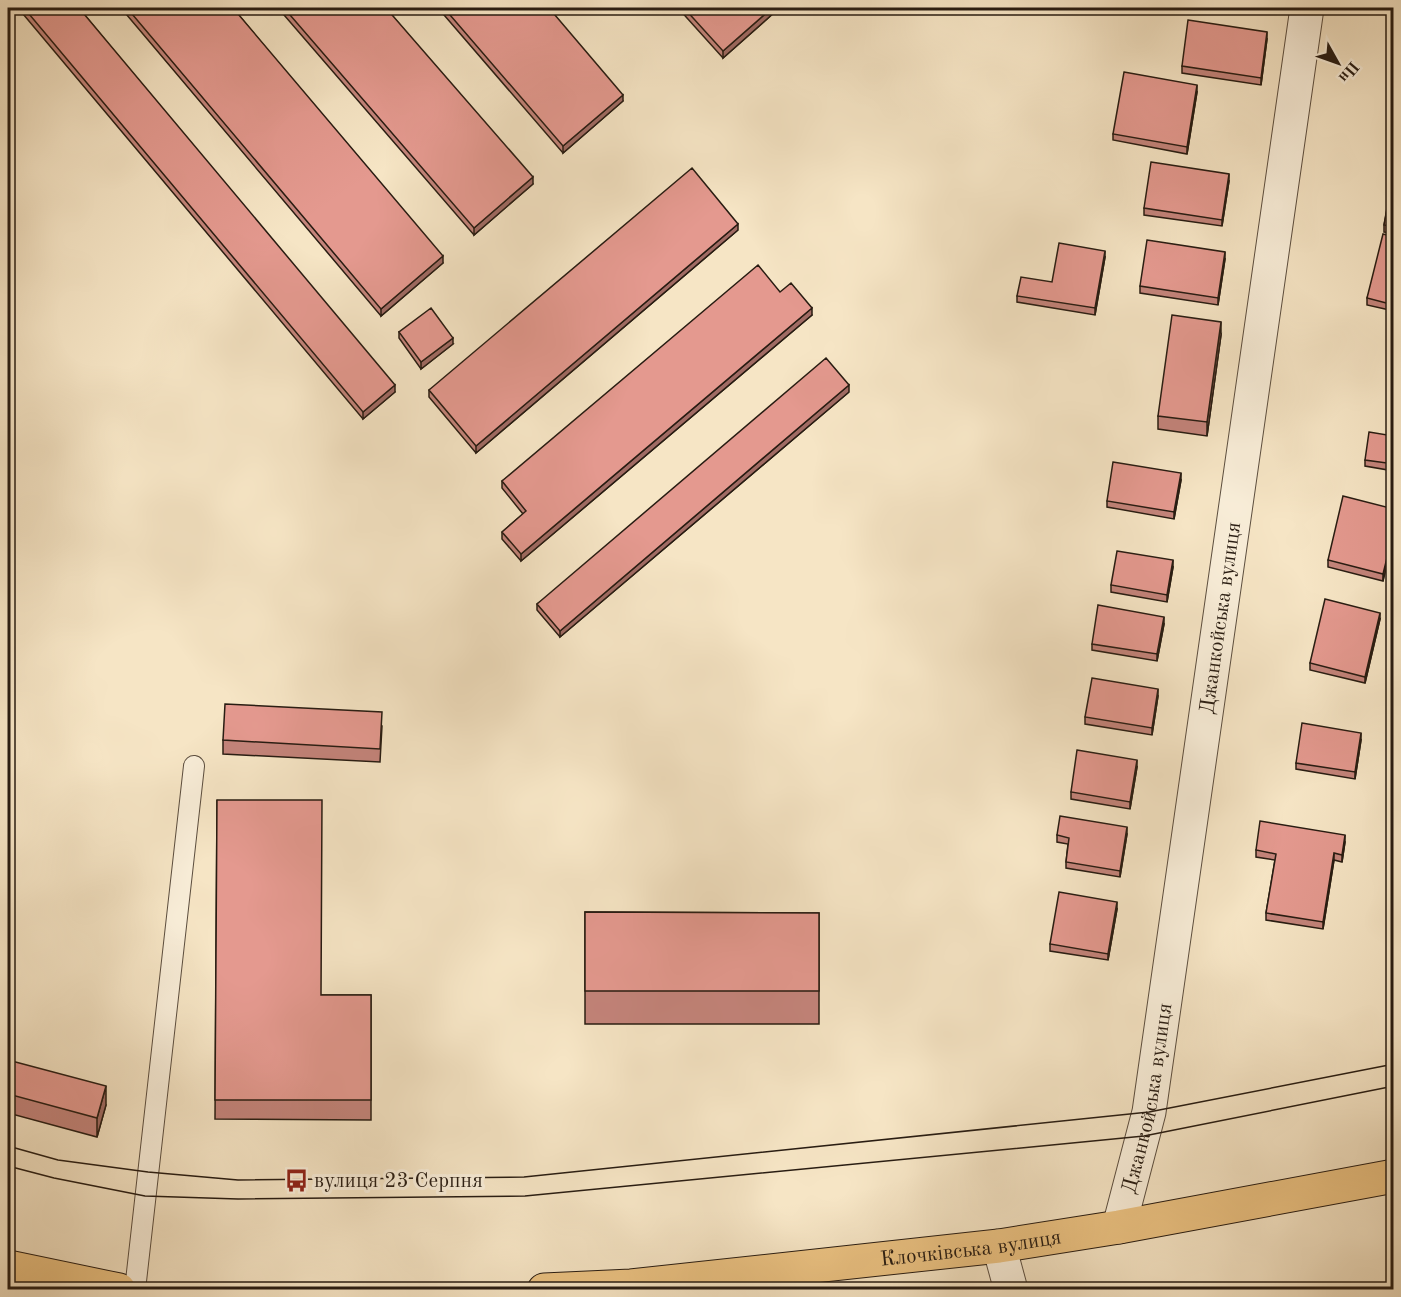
<svg xmlns="http://www.w3.org/2000/svg" width="1401" height="1297" font-family="'Old Standard TT',serif">
  <style>
    .lines { fill: none; stroke-linecap: round; stroke-linejoin: round }
    .lane-casing { stroke: #5c4e3f; stroke-width: 22 }
    .street-casing { stroke: #5c4e3f; stroke-width: 35 }
    .primary-casing { stroke: #281c12; stroke-width: 35 }
    .lane { stroke: #f9eed9; stroke-width: 20 }
    .street { stroke: #f9eed9; stroke-width: 33 }
    .primary { stroke: #ebc282; stroke-width: 33 }
    .tram { stroke: #281c12; stroke-width: 1.5 }
    .wall { fill: #c4847b; stroke: #281c12; stroke-width: 1.5 }
    .shaded-wall { fill: #a06b64; stroke: #281c12; stroke-width: 1.5 }
    .building { fill: #e4998f; stroke: #281c12; stroke-width: 1.5 }
    .labels { text-anchor: middle; stroke-width: 6; stroke-linejoin: round; paint-order: stroke }
    .street-label { font-size: 21px; fill: #281c12; stroke: #f9eed9 }
    .poi-label { font-size: 21px; fill: #281c12; stroke: #f9eed9; text-anchor: start }
  </style>
  <rect width="100%" height="100%" fill="#f6e5c5"/>
  <filter id="stains"><feTurbulence type="fractalNoise" baseFrequency=".00333" numOctaves="4"/><feColorMatrix values="0 0 0 0 .2 0 0 0 0 .09 0 0 0 0 .02 0 0 0 .5 -.17"/></filter>
  <radialGradient id="worn" r=".72"><stop offset=".6" stop-color="#630" stop-opacity="0"/><stop offset="1" stop-color="#630" stop-opacity=".3"/></radialGradient>
  <g class="lines">
    <defs>
      <path id="lane" d="M 135,1290 L 194,766"/>
      <g id="street">
        <path id="s1" d="M 1119,1227 L 1149,1112 L 1307,8"/>
        <path d="M 999,1246 L 1011,1290"/>
      </g>
      <g id="primary">
        <path d="M 8,1267 L 119,1290"/>
        <path id="s2" d="M 544,1290 L 631,1286 L 999,1246 L 1119,1227 L 1394,1176"/>
      </g>
    </defs>
    <use href="#lane" class="lane-casing"/>
    <use href="#street" class="street-casing"/>
    <use href="#primary" class="primary-casing"/>
    <use href="#lane" class="lane"/>
    <use href="#street" class="street"/>
    <use href="#primary" class="primary"/>
    <path class="tram" d="M 8,1146 L 58,1160 L 148,1172 L 238,1180 L 524,1177 L 1149,1112 L 1394,1064
      M 8,1166 L 54,1178 L 145,1196 L 238,1199 L 525,1196 L 1144,1136 L 1394,1086"/>
  </g>
  <path class="wall" d="M 18,8 L 79,8 L 395,392 L 363,419 Z
    M 121,8 L 233,8 L 443,263 L 381,316 Z
    M 278,8 L 386,8 L 533,184 L 474,235 Z
    M 438,8 L 549,8 L 623,101 L 563,153 Z
    M 678,8 L 776,8 L 776,11 L 723,58 Z
    M 1267,39 L 1261,85 L 1182,73 L 1182,66 Z
    M 1197,92 L 1187,154 L 1113,140 L 1113,134 Z
    M 1394,174 L 1394,233 L 1384,232 L 1384,225 Z
    M 1229,181 L 1222,226 L 1144,215 L 1144,208 Z
    M 738,230 L 476,453 L 429,397 L 429,390 Z
    M 1394,237 L 1394,311 L 1367,305 L 1367,298 Z
    M 1105,257 L 1095,315 L 1017,302 L 1017,296 L 1052,282 Z
    M 1225,259 L 1218,305 L 1140,293 L 1140,286 Z
    M 780,292 L 812,315 L 521,561 L 502,539 L 502,532 L 523,514 L 502,488 L 502,481 Z
    M 399,332 L 453,344 L 421,369 L 399,338 Z
    M 1221,335 L 1207,436 L 1158,429 L 1158,416 Z
    M 849,392 L 560,637 L 537,610 L 537,604 Z
    M 1394,432 L 1394,471 L 1365,466 L 1365,460 L 1393,436 Z
    M 1181,480 L 1174,519 L 1107,507 L 1107,501 Z
    M 1394,509 L 1383,581 L 1328,567 L 1328,560 Z
    M 1173,567 L 1167,602 L 1111,592 L 1111,585 Z
    M 1380,619 L 1365,683 L 1310,670 L 1310,663 Z
    M 1164,624 L 1157,661 L 1092,650 L 1092,644 Z
    M 1158,696 L 1152,735 L 1085,724 L 1085,717 Z
    M 382,726 L 380,762 L 223,754 L 223,740 Z
    M 1361,740 L 1355,779 L 1296,769 L 1296,763 Z
    M 1137,767 L 1130,809 L 1071,799 L 1071,792 Z
    M 217,800 L 321,995 L 371,995 L 371,1120 L 215,1119 Z
    M 1127,834 L 1120,877 L 1066,868 L 1066,862 L 1068,844 L 1057,842 L 1057,835 Z
    M 1345,842 L 1342,862 L 1334,860 L 1323,929 L 1266,920 L 1266,913 L 1275,860 L 1256,857 L 1256,850 Z
    M 1117,909 L 1108,960 L 1050,951 L 1050,944 Z
    M 585,912 L 819,913 L 819,1024 L 585,1024 Z
    M 8,1060 L 106,1105 L 97,1137 L 8,1113 Z"/>
  <path class="shaded-wall" d="M 772,8 L 776,8 L 776,11 L 723,58 L 723,51 Z
    M 1267,32 L 1267,39 L 1261,85 L 1261,78 Z
    M 1197,85 L 1197,92 L 1187,154 L 1187,147 Z
    M 623,95 L 623,101 L 563,153 L 563,146 Z
    M 1229,174 L 1229,181 L 1222,226 L 1222,220 Z
    M 533,177 L 533,184 L 474,235 L 474,228 Z
    M 738,224 L 738,230 L 476,453 L 476,446 Z
    M 1105,251 L 1105,257 L 1095,315 L 1095,308 Z
    M 1225,252 L 1225,259 L 1218,305 L 1218,298 Z
    M 443,256 L 443,263 L 381,316 L 381,309 Z
    M 812,308 L 812,315 L 521,561 L 521,554 Z
    M 1221,322 L 1221,335 L 1207,436 L 1207,422 Z
    M 453,338 L 453,344 L 421,369 L 421,362 Z
    M 395,385 L 395,392 L 363,419 L 363,412 Z
    M 849,385 L 849,392 L 560,637 L 560,631 Z
    M 1181,473 L 1181,480 L 1174,519 L 1174,512 Z
    M 1394,530 L 1394,537 L 1383,581 L 1383,574 Z
    M 1173,560 L 1173,567 L 1167,602 L 1167,595 Z
    M 1380,613 L 1380,619 L 1365,683 L 1365,677 Z
    M 1164,617 L 1164,624 L 1157,661 L 1157,654 Z
    M 1158,689 L 1158,696 L 1152,735 L 1152,728 Z
    M 1361,733 L 1361,740 L 1355,779 L 1355,772 Z
    M 1137,760 L 1137,767 L 1130,809 L 1130,802 Z
    M 1127,827 L 1127,834 L 1120,877 L 1120,871 Z
    M 1345,835 L 1345,842 L 1342,862 L 1342,855 Z
    M 1334,853 L 1334,860 L 1323,929 L 1323,922 Z
    M 1117,902 L 1117,909 L 1108,960 L 1108,954 Z
    M 106,1086 L 106,1105 L 97,1137 L 97,1118 Z"/>
  <path class="building" d="M 24,8 L 79,8 L 395,385 L 363,412 Z
    M 127,8 L 233,8 L 443,256 L 381,309 Z
    M 284,8 L 386,8 L 533,177 L 474,228 Z
    M 444,8 L 549,8 L 623,95 L 563,146 Z
    M 684,8 L 772,8 L 723,51 Z
    M 1188,20 L 1267,32 L 1261,78 L 1182,66 Z
    M 1124,72 L 1197,85 L 1187,147 L 1113,134 Z
    M 1151,162 L 1229,174 L 1222,220 L 1144,208 Z
    M 692,168 L 738,224 L 476,446 L 429,390 Z
    M 1393,174 L 1394,174 L 1394,227 L 1384,225 Z
    M 1383,234 L 1394,237 L 1394,305 L 1367,298 Z
    M 1147,240 L 1225,252 L 1218,298 L 1140,286 Z
    M 1059,243 L 1105,251 L 1095,308 L 1017,296 L 1021,277 L 1052,282 Z
    M 758,265 L 780,292 L 791,283 L 812,308 L 521,554 L 502,532 L 526,511 L 502,481 Z
    M 431,308 L 453,338 L 421,362 L 399,332 Z
    M 1172,315 L 1221,322 L 1207,422 L 1158,416 Z
    M 826,358 L 849,385 L 560,631 L 537,604 Z
    M 1369,432 L 1393,436 L 1394,432 L 1394,464 L 1365,460 Z
    M 1113,462 L 1181,473 L 1174,512 L 1107,501 Z
    M 1343,496 L 1394,509 L 1394,530 L 1383,574 L 1328,560 Z
    M 1117,551 L 1173,560 L 1167,595 L 1111,585 Z
    M 1325,599 L 1380,613 L 1365,677 L 1310,663 Z
    M 1098,605 L 1164,617 L 1157,654 L 1092,644 Z
    M 1092,678 L 1158,689 L 1152,728 L 1085,717 Z
    M 225,704 L 382,712 L 380,749 L 223,740 Z
    M 1302,723 L 1361,733 L 1355,772 L 1296,763 Z
    M 1077,750 L 1137,760 L 1130,802 L 1071,792 Z
    M 217,800 L 322,800 L 321,995 L 371,995 L 371,1100 L 215,1100 Z
    M 1060,816 L 1127,827 L 1120,871 L 1066,862 L 1069,838 L 1057,835 Z
    M 1260,821 L 1345,835 L 1342,855 L 1334,853 L 1323,922 L 1266,913 L 1276,854 L 1256,850 Z
    M 1059,892 L 1117,902 L 1108,954 L 1050,944 Z
    M 585,912 L 819,913 L 819,991 L 585,991 Z
    M 8,1060 L 106,1086 L 97,1118 L 8,1094 Z"/>
  <defs>
    <symbol id="bus-bare" viewBox="-9 -9 18 18"><path d="M-5-6H5V4H4V6H2V4H-2V6H-4V4H-5ZM-3.5-4V0h7V-4ZM-3.5 1.2v1.5H-2V1.2ZM2 1.2v1.5H3.5V1.2Z" fill="#8f2418" stroke="#f9eed9" stroke-width="2.5" paint-order="stroke"/></symbol>
  </defs>
  <g fill-rule="evenodd">
    <use href="#bus-bare" x="280" y="1164" width="33" height="33"/>
  </g>
  <g class="labels">
    <g class="street-label">
      <text dy="7" stroke="none"><textPath href="#s1" startOffset="618">Джанкойська вулиця</textPath></text>
      <text dy="7" stroke="none"><textPath href="#s1" startOffset="132">Джанкойська вулиця</textPath></text>
      <text dy="7" stroke="none"><textPath href="#s2" startOffset="429">Клочківська вулиця</textPath></text>
    </g>
    <g class="poi-label">
      <text x="314" y="1187">вулиця 23 Серпня</text>
    </g>
  </g>
  <rect width="1401" height="1297" fill="none" stroke="#f6e5c5" stroke-width="30"/>
  <rect x="9" y="9" width="1383" height="1279" fill="none" stroke="#281c12" stroke-width="3"/>
  <rect x="15" y="15" width="1371" height="1267" fill="none" stroke="#281c12" stroke-width="1.5"/>
  <g transform="translate(1338 63) rotate(130)" stroke="#f9eed9" stroke-width="4.5" paint-order="stroke">
  <path d="M0-4.5L10 22L0 15L-10 22Z" fill="#281c12"/>
  <text y="-9" font-size="16" font-weight="bold" text-anchor="middle" fill="#281c12">Пн</text>
  </g>
  <rect width="100%" height="100%" filter="url(#stains)"/>
  <rect width="100%" height="100%" fill="url(#worn)"/>
</svg>
